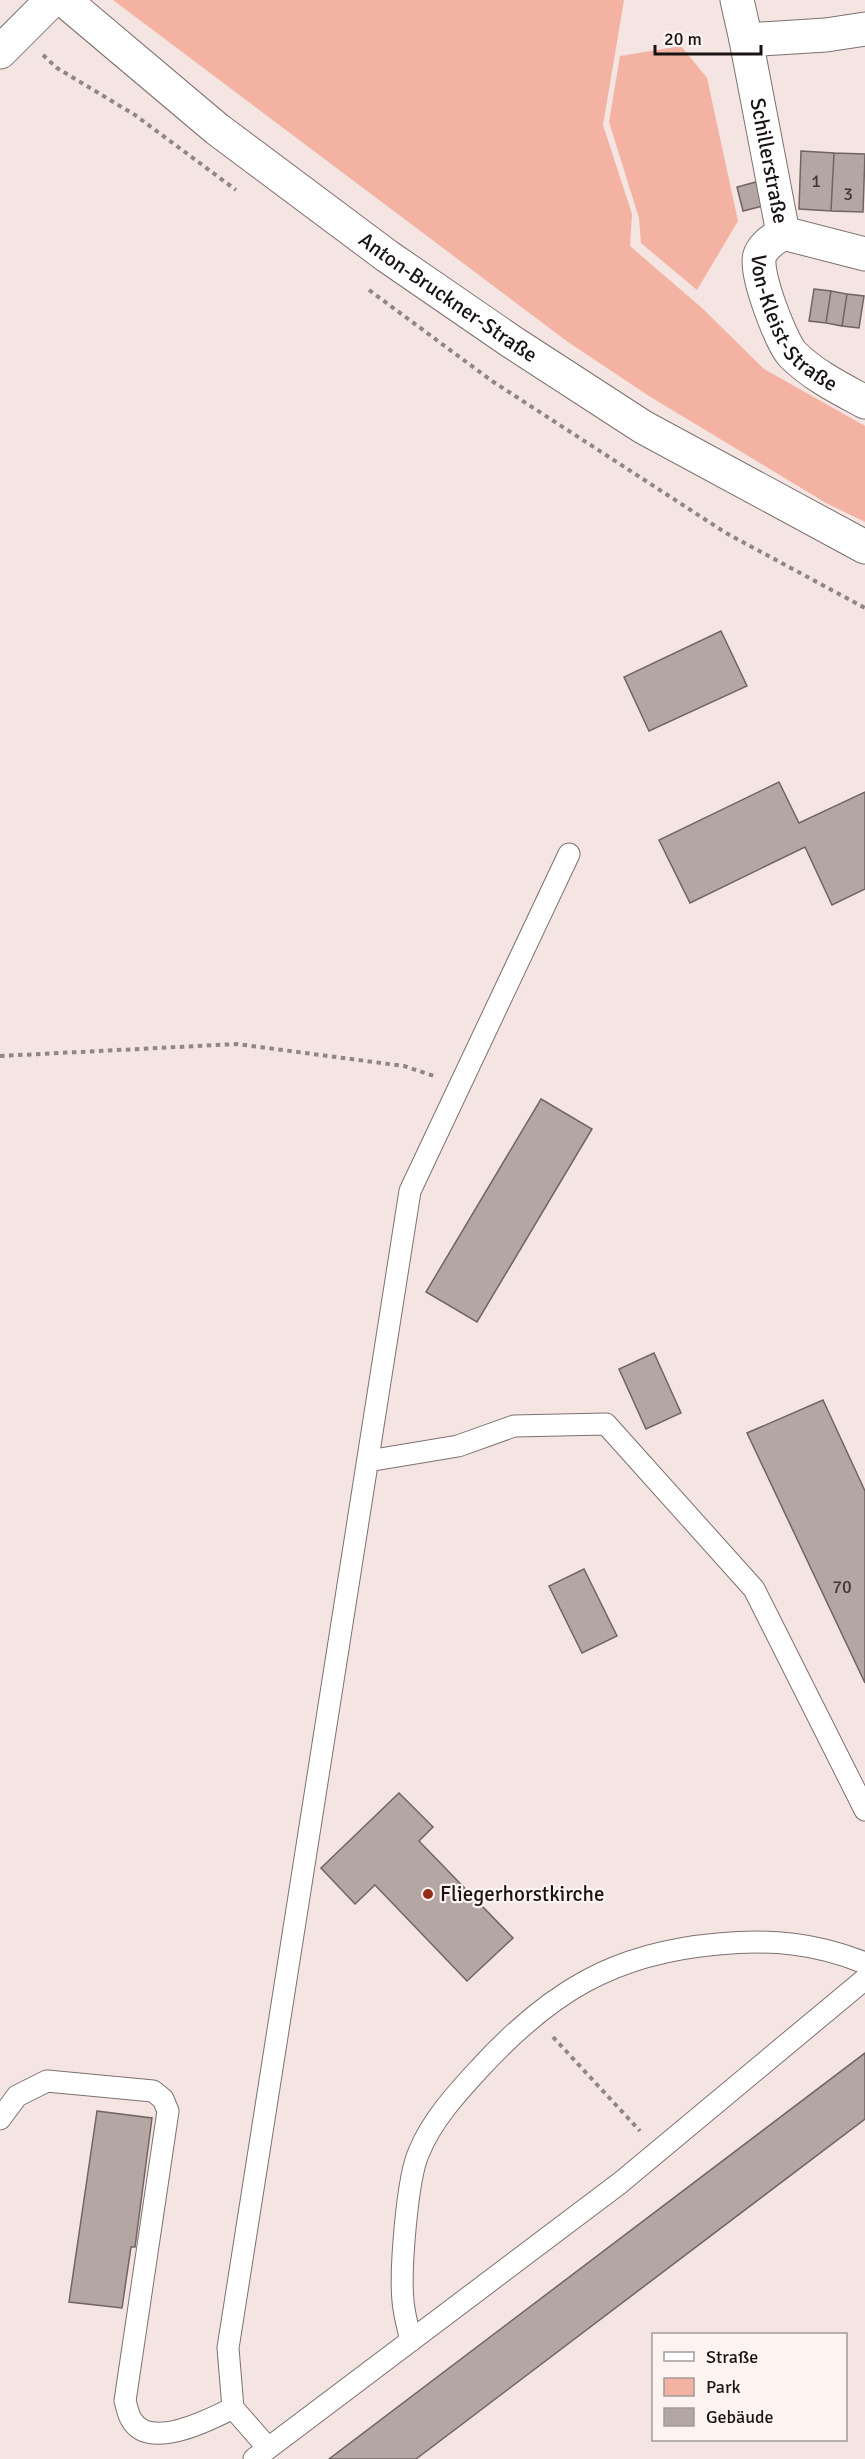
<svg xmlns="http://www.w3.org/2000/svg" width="865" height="2459" font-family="Signika,sans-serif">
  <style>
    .green { fill: #f4b2a3 }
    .building { fill: #b4a6a3; stroke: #716461; stroke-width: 1.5 }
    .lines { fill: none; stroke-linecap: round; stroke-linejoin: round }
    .lane-casing { stroke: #7d716e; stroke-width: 23 }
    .street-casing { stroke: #7d716e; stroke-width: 35 }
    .secondary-casing { stroke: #7d716e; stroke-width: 35 }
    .path { stroke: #908684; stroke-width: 4; stroke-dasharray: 4.5 4.5; stroke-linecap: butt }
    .lane { stroke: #fff; stroke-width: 21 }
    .street { stroke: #fff; stroke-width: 33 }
    .secondary { stroke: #fff; stroke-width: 33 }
    .poi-dot { fill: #952c18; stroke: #fdf4f2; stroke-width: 2 }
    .labels { text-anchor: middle; stroke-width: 4.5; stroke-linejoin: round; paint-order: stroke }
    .number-label { font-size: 18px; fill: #403837 }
    .street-label { font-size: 21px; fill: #191413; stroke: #fdf4f2 }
    .poi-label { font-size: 21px; fill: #191413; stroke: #fdf4f2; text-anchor: start }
  </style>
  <rect width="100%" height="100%" fill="#f4e5e2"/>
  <path class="green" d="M 113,0 L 624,0 L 603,125 L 632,214 L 630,246 L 702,308 L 764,369 L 865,426 L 865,522 L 826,503 L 649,396 L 568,342 Z
    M 681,46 L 707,78 L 738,221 L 697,290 L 641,243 L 639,218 L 609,122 L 620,56 Z"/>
  <path class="building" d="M 801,151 L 834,153 L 831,211 L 799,209 Z
    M 834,153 L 865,154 L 863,212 L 831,211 Z
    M 756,182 L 763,206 L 743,211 L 737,187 Z
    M 814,289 L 831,291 L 826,323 L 809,321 Z
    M 831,291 L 847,294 L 842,326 L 826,323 Z
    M 847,294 L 864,296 L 859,328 L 842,326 Z
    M 721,631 L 747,686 L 649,731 L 624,677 Z
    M 779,782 L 799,823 L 865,792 L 865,889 L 832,905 L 805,847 L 690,903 L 659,840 Z
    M 541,1099 L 592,1129 L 477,1322 L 426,1292 Z
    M 654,1353 L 681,1413 L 646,1429 L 619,1369 Z
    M 823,1400 L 865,1491 L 865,1683 L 747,1433 Z
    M 584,1569 L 617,1636 L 582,1653 L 549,1586 Z
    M 399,1793 L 433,1827 L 419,1841 L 513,1938 L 467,1981 L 375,1885 L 355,1904 L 321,1868 Z
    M 865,2053 L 865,2119 L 416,2459 L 329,2459 Z
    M 97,2111 L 152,2118 L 135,2247 L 131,2247 L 122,2308 L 69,2302 Z"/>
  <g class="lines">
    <defs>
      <path id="lane" d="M 368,1461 L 458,1446 L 514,1426 L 606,1424 L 754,1589 L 865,1810
        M 0,2119 L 17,2096 L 47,2081 L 153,2091 L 163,2099 L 168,2111 L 125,2401 C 127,2407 128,2414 131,2419 C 149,2452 211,2419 233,2408
        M 411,2341 C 408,2328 404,2314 403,2301 C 400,2271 407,2178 419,2152 C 432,2120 457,2093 480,2068 C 550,1992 614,1953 718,1944 C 771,1939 816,1943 865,1963
        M 268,2448 L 233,2408 L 228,2348 L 410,1191 L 569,854
        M 254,2459 L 620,2183 L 865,1979"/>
      <g id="street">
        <path d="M 737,0 L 746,40 L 826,35 L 865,29"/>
        <path id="s1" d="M 746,40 L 783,233 L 865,254"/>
        <path d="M 0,52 L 52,0"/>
        <path id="s2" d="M 783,233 C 775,238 764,245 760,255 C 753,270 781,341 792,354 C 813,375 839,388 865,402"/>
      </g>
      <g id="secondary">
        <path id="s3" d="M 64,0 L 217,129 L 387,256 L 512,342 L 643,427 L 865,547"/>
      </g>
    </defs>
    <use href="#lane" class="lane-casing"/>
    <use href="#street" class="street-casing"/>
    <use href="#secondary" class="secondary-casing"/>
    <path class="path" d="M 43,55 L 57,68 L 135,115 L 236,190
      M 369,290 L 492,381 L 726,533 L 865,608
      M 0,1056 L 237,1044 L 404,1066 L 434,1076
      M 553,2037 L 640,2131"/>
    <use href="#lane" class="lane"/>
    <use href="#street" class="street"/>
    <use href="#secondary" class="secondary"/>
  </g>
  <circle class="poi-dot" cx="428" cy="1894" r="6"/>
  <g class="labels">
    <g class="number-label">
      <text x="816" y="187">1</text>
      <text x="848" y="200">3</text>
      <text x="842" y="1593">70</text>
    </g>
    <g class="street-label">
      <text dy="7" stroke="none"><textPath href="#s1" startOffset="123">Schillerstraße</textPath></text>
      <text dy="7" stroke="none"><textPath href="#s3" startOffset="486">Anton-Bruckner-Straße</textPath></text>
      <text dy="7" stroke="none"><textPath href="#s2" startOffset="112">Von-Kleist-Straße</textPath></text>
    </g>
    <g class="poi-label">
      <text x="440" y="1901">Fliegerhorstkirche</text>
    </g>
  </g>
  <rect x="652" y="2333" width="195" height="108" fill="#fdf4f2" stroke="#a29a99" stroke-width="1.5"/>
  <rect x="664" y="2352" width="30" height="9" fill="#ffffff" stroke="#a29a99" stroke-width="1.5"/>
  <text x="706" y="2363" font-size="18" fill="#191413">Straße</text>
  <rect x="664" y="2378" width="30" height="18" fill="#f4b2a3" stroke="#a29a99" stroke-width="1.5"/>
  <text x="706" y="2393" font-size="18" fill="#191413">Park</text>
  <rect x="664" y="2408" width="30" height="18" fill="#b4a6a3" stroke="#a29a99" stroke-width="1.5"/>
  <text x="706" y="2423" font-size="18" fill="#191413">Gebäude</text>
  <path d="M655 45v9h106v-9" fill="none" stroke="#191413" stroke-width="3"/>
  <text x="664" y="45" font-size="18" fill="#191413" stroke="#fdf4f2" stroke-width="4.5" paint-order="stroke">20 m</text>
</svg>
